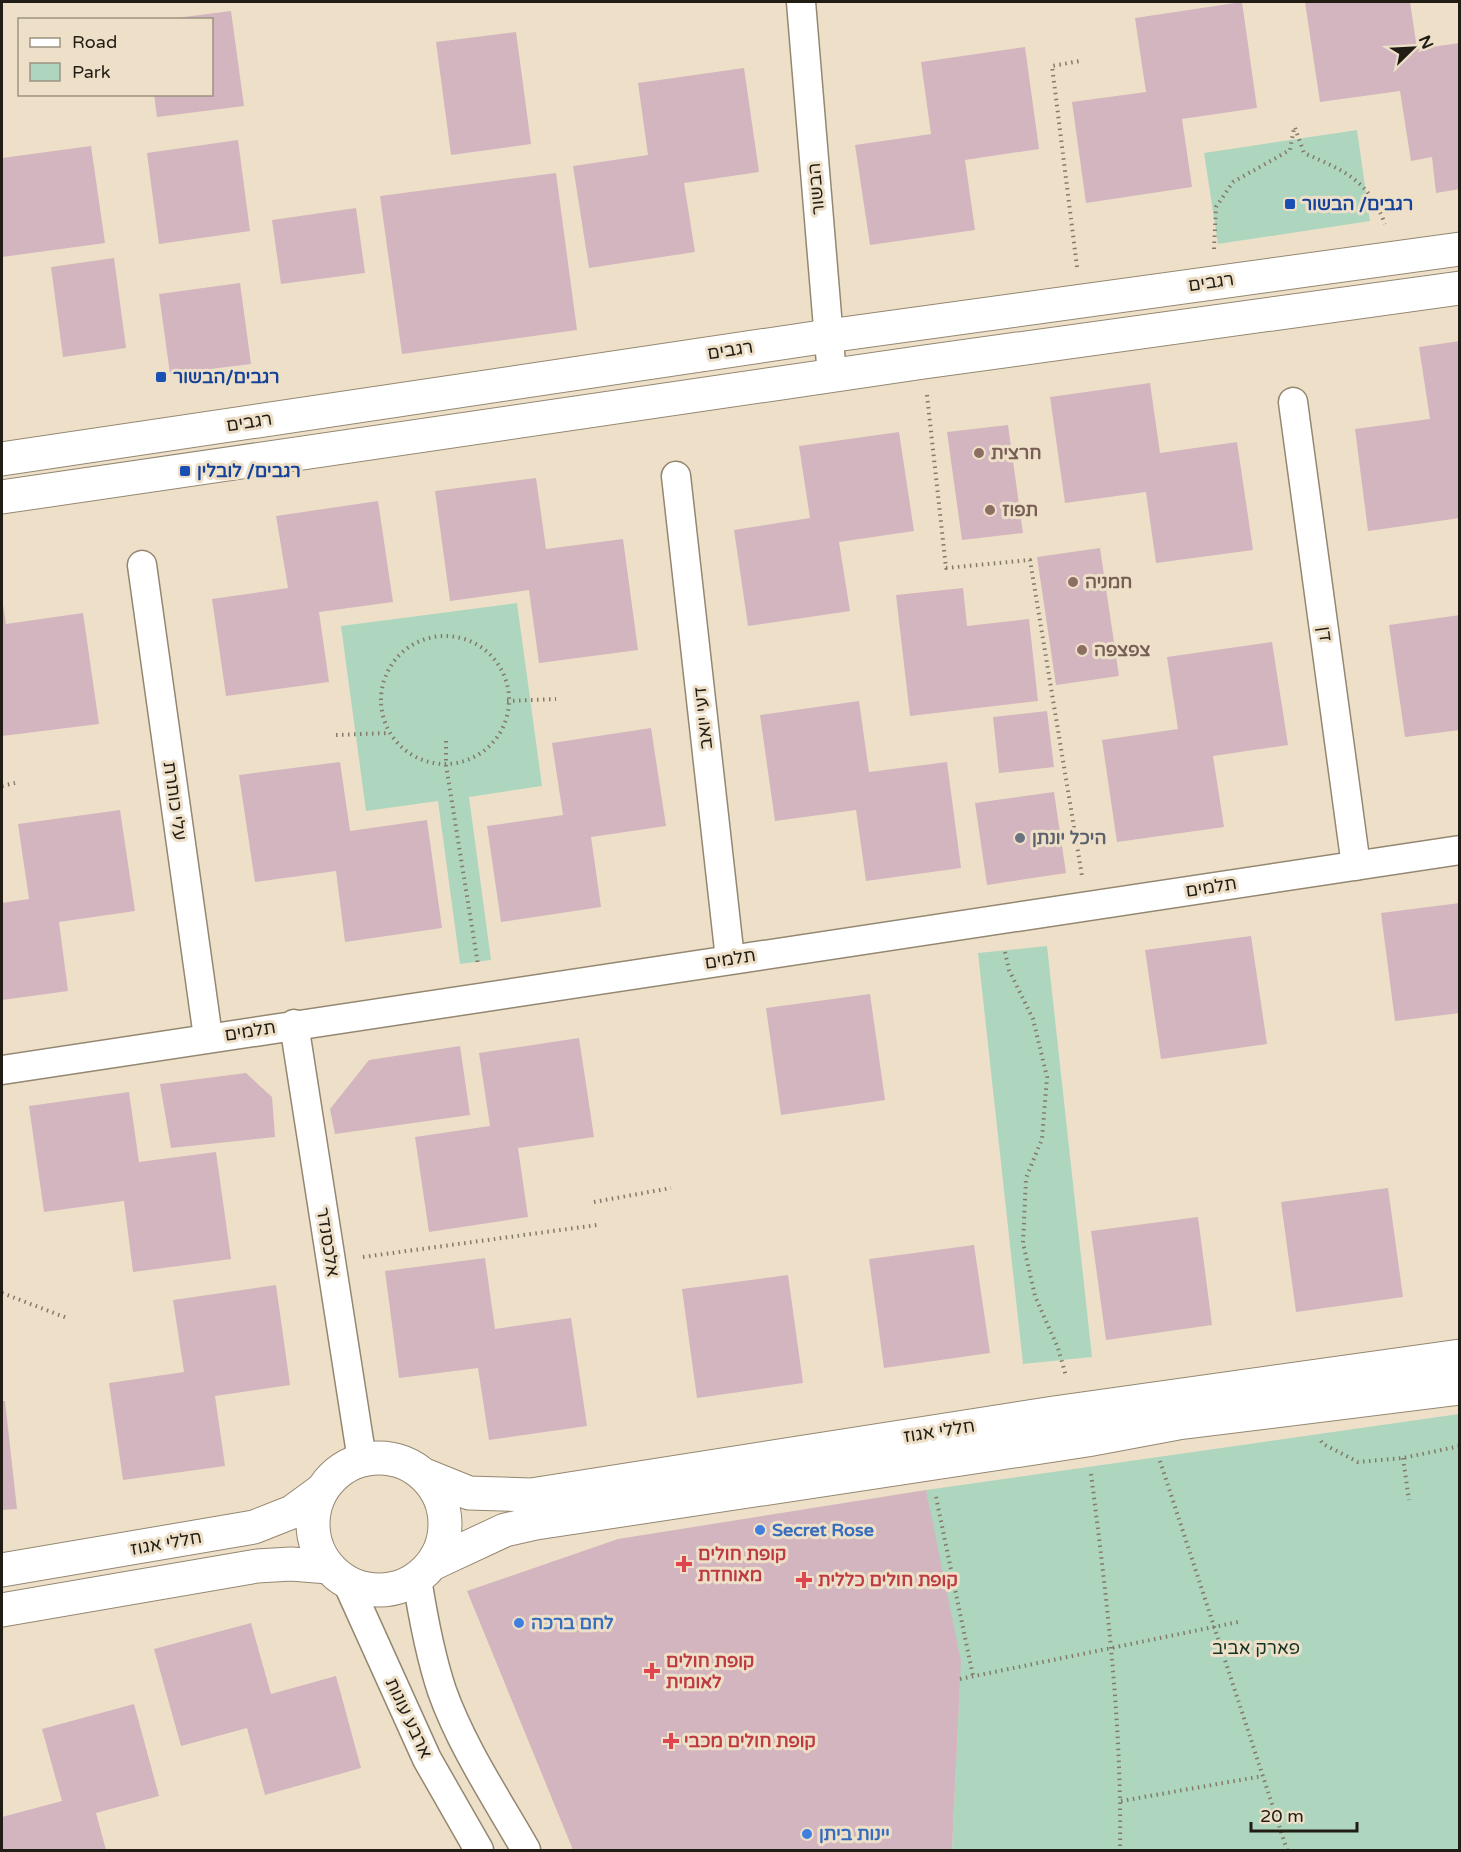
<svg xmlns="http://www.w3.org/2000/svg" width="1461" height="1852" font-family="'Varela Round',Heebo,sans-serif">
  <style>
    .green { fill: #aed6bf }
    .building { fill: #d2b5be }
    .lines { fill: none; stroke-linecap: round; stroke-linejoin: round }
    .street-casing { stroke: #948771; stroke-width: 31 }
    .secondary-casing { stroke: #948771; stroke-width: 35 }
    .path { stroke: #837a6a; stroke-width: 4; stroke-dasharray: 1.5 4.5; stroke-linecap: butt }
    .street { stroke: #fff; stroke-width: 28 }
    .secondary { stroke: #fff; stroke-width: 33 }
    .transit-dot { fill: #1a4fb4; stroke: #eee0c8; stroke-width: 2 }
    .education-dot { fill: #8d6e63; stroke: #eee0c8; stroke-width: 2 }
    .worship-dot { fill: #6b7280; stroke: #eee0c8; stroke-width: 2 }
    .shop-dot { fill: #3f7fe0; stroke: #eee0c8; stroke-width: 2 }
    .health-dot { fill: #e0444e; stroke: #eee0c8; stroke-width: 2 }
    .labels { text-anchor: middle; stroke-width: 6; stroke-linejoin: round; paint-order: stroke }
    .street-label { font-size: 18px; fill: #211c14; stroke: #eee0c8 }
    .transit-label { font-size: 18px; font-weight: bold; fill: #164399; stroke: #eee0c8; text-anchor: start }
    .education-label { font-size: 18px; font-weight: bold; fill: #785e54; stroke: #eee0c8; text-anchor: start }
    .worship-label { font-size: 18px; font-weight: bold; fill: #5b616d; stroke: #eee0c8; text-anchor: start }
    .shop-label { font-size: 18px; font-weight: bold; fill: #366cbe; stroke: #eee0c8; text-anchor: start }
    .health-label { font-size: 18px; font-weight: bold; fill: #be3a42; stroke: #eee0c8; text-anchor: start }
    .park-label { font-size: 18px; fill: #123223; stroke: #eee0c8 }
  </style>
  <rect width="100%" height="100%" fill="#eee0c8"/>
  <path class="green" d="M 1357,130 L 1370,221 L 1218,244 L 1204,153 Z
    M 517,603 L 542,786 L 469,797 L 491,960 L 460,964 L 438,801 L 366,811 L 341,626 Z
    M 1047,946 L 1092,1357 L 1023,1364 L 978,953 Z
    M 1459,1414 L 1459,1850 L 952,1850 L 960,1679 L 926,1490 Z"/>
  <path class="building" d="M 1242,2 L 1257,108 L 1182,119 L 1192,187 L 1086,203 L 1072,102 L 1146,92 L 1135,18 Z
    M 1305,2 L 1410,2 L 1417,49 L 1460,43 L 1460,189 L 1436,193 L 1432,157 L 1411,161 L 1400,91 L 1320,102 Z
    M 231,11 L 244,106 L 157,117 L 154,94 L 212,94 L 212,20 L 176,18 Z
    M 516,32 L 531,144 L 451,155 L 436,42 Z
    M 1025,47 L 1039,149 L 965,160 L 975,230 L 870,245 L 855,145 L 931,134 L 921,62 Z
    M 744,68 L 759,172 L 684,183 L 695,252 L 589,268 L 573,166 L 648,155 L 638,83 Z
    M 238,140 L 250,231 L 159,244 L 147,153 Z
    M 91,146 L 105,243 L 2,257 L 2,158 Z
    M 556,173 L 577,330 L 402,354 L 380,196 Z
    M 356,208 L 365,273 L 281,284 L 272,220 Z
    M 114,258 L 126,348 L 63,357 L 51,267 Z
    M 240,283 L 251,364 L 170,374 L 159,294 Z
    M 1460,341 L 1460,518 L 1368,531 L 1355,429 L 1430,419 L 1419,347 Z
    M 1150,383 L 1160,453 L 1237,442 L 1253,550 L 1156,563 L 1146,492 L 1065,503 L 1050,397 Z
    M 1008,425 L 1023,533 L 962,540 L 947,432 Z
    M 899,432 L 914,531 L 839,542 L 850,611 L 748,626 L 734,530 L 810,518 L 799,446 Z
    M 536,478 L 546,549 L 623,539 L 638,650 L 539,663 L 529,590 L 450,601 L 435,491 Z
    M 378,501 L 393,602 L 319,612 L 329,682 L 226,696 L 212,599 L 288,588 L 276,516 Z
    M 1100,548 L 1119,676 L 1056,685 L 1037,557 Z
    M 963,588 L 967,626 L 1029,619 L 1038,701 L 910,716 L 896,595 Z
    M 3,604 L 6,624 L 83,613 L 99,724 L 2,736 Z
    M 1460,615 L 1460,730 L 1405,737 L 1389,625 Z
    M 1272,642 L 1288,745 L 1213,756 L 1224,827 L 1117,842 L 1102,740 L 1178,729 L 1167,657 Z
    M 859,701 L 869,772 L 947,762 L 961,868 L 866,881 L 856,810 L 775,821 L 760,715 Z
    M 1047,711 L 1054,767 L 999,773 L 993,717 Z
    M 651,728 L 666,826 L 591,837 L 601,907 L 501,922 L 487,826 L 563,815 L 552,743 Z
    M 340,762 L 350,831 L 427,820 L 442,928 L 345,942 L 336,871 L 255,882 L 239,775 Z
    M 1054,792 L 1066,873 L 987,885 L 975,803 Z
    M 120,810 L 135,911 L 59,922 L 68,991 L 2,1000 L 2,903 L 29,899 L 18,824 Z
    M 1460,903 L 1460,1013 L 1395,1021 L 1381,913 Z
    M 1251,936 L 1267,1044 L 1161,1059 L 1145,950 Z
    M 870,994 L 885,1100 L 781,1115 L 766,1008 Z
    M 579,1038 L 594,1137 L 518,1148 L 528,1217 L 429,1232 L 415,1137 L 490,1126 L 479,1053 Z
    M 460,1046 L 470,1115 L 335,1134 L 330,1109 L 369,1060 Z
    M 246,1073 L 272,1097 L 275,1137 L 171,1148 L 160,1084 Z
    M 129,1092 L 139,1162 L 216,1152 L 231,1259 L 133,1272 L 124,1201 L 44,1212 L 29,1106 Z
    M 1388,1188 L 1403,1297 L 1296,1312 L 1281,1202 Z
    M 1198,1217 L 1212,1325 L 1106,1340 L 1091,1231 Z
    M 974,1245 L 990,1353 L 884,1368 L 869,1259 Z
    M 485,1258 L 495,1329 L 571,1318 L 587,1426 L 489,1440 L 478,1368 L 399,1378 L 385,1271 Z
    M 788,1275 L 803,1383 L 697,1398 L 682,1289 Z
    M 276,1285 L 290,1385 L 215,1396 L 225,1466 L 123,1480 L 109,1383 L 184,1372 L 173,1300 Z
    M 2,1401 L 5,1401 L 17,1509 L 2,1510 Z
    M 926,1490 L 961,1661 L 952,1850 L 573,1850 L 467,1591 L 618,1539 Z
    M 251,1623 L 271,1694 L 336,1676 L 361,1768 L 265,1795 L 247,1728 L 181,1746 L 154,1649 Z
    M 134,1704 L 159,1796 L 96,1813 L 106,1850 L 2,1850 L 2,1817 L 62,1801 L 42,1729 Z"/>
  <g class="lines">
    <defs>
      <path id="street" d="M 801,2 L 832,376
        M 1293,402 L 1356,866
        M 676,476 L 730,959
        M 142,565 L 208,1037
        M 294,1024 L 362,1460
        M 2,1070 L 1460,850
        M 417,1579 C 423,1617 430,1655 442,1691 C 462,1747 497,1799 526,1850
        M 347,1582 L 427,1759 L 479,1850"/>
      <path id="secondary" d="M 2,459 L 828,336 L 1460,249
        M 2,497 L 924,362 L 1460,288
        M313 1524a66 66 0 1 1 132 0a66 66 0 1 1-132 0Z
        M 422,1474 L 469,1493 L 531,1495 L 1054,1413 L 1460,1356
        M 432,1564 L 505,1530 L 536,1523 L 1087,1440 L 1178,1423 L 1460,1388
        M 2,1570 L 254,1527 L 292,1512 L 322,1490
        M 2,1610 L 257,1566 L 291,1564 L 329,1567"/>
    </defs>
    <use href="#street" class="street-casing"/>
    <use href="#secondary" class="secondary-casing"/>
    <path class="path" d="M 1295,128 L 1304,153 C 1345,171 1368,180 1385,224
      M 1214,249 L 1216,207 L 1233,182 L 1290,150 L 1294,128
      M 1077,267 L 1052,66 L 1080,61
      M 927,395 L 946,568 L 1030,560 L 1082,876
      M381 700a64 64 0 1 1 128 0a64 64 0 1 1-128 0Z
      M 507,701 L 556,699
      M 336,735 L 389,733
      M 446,741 L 446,765 L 478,965
      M 2,786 L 15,783
      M 1005,952 L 1009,970 L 1033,1019 L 1047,1077 L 1042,1139 L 1026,1178 L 1023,1243 L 1035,1296 L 1058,1348 L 1066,1376
      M 594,1202 L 671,1188
      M 363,1257 L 597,1225
      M 2,1293 L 67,1318
      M 1321,1441 L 1323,1444 L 1358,1462 L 1403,1458 L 1460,1446
      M 1403,1458 L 1409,1500
      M 1160,1461 L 1287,1850
      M 1091,1474 C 1107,1599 1122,1725 1120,1850
      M 936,1497 L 973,1676
      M 960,1679 L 1238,1622
      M 1121,1801 L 1263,1776"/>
    <use href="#street" class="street"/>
    <use href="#secondary" class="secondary"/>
  </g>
  <g class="transit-dot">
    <rect x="1284" y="198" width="12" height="12" rx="3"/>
    <rect x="155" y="371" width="12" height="12" rx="3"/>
    <rect x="179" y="465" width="12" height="12" rx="3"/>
  </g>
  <g class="education-dot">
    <circle cx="979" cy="453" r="6"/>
    <circle cx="990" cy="510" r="6"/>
    <circle cx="1073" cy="582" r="6"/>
    <circle cx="1082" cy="650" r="6"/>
  </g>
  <circle class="worship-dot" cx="1020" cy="838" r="6"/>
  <g class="shop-dot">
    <circle cx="760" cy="1530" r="6"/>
    <circle cx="519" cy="1623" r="6"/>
    <circle cx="807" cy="1834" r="6"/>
  </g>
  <g class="health-dot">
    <path d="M681 1555h6v6h6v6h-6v6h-6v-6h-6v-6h6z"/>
    <path d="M801 1571h6v6h6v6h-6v6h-6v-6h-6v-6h6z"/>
    <path d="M649 1662h6v6h6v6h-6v6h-6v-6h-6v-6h6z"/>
    <path d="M668 1732h6v6h6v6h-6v6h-6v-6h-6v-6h6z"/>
  </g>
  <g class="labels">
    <g class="street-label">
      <text transform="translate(816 189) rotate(-95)" y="6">הבשור</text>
      <text transform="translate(1211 282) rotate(-8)" y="6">רגבים</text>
      <text transform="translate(730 350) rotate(-9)" y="6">רגבים</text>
      <text transform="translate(249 422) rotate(-9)" y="6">רגבים</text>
      <text transform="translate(1325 634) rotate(82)" y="6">דן</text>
      <text transform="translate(703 718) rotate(-96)" y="6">דעי יואב</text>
      <text transform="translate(175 801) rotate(82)" y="6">עלי כותרת</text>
      <text transform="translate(1211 887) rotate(-9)" y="6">תלמים</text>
      <text transform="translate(730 959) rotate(-9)" y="6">תלמים</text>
      <text transform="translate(250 1031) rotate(-9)" y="6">תלמים</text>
      <text transform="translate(328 1242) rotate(81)" y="6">אלכסנדר</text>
      <text transform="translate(939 1431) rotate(-9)" y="6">חללי אגוז</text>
      <text transform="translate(166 1543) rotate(-10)" y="6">חללי אגוז</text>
      <text transform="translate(409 1718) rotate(65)" y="6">ארבע עונות</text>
    </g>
    <g class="transit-label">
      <text x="1302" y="210">רגבים/ הבשור</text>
      <text x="173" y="383">רגבים/הבשור</text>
      <text x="197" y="477">רגבים/ לובלין</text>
    </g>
    <g class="education-label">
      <text x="991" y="459">חרצית</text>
      <text x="1002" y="516">תפוז</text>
      <text x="1085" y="588">חמניה</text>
      <text x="1094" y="656">צפצפה</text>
    </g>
    <g class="worship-label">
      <text x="1032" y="844">היכל יונתן</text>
    </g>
    <g class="shop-label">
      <text x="772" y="1536">Secret Rose</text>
      <text x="531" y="1629">לחם ברכה</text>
      <text x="819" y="1840">יינות ביתן</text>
    </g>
    <g class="health-label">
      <text x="698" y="1560">קופת חולים<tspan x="698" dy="21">מאוחדת</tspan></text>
      <text x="818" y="1586">קופת חולים כללית</text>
      <text x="666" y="1667">קופת חולים<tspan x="666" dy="21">לאומית</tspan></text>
      <text x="684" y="1747">קופת חולים מכבי</text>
    </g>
    <g class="park-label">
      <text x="1256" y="1654">פארק אביב</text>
    </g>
  </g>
  <rect width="1461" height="1852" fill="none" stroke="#211c14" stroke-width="6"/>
  <rect x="18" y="18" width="195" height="78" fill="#eee0c8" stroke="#9c9280" stroke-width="1.5"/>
  <rect x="30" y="38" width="30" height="9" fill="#ffffff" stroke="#9c9280" stroke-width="1.5"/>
  <text x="72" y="48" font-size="18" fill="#211c14">Road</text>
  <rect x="30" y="63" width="30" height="18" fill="#aed6bf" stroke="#9c9280" stroke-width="1.5"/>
  <text x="72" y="78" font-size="18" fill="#211c14">Park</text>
  <g transform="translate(1413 48) rotate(66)" stroke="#eee0c8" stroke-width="4.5" paint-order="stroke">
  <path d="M0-4.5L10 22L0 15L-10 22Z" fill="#211c14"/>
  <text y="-9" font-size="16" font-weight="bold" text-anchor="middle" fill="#211c14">N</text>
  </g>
  <path d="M1251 1822v9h106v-9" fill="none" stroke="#211c14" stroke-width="3"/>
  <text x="1260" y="1822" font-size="18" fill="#211c14" stroke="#eee0c8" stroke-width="4.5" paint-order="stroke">20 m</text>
</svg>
